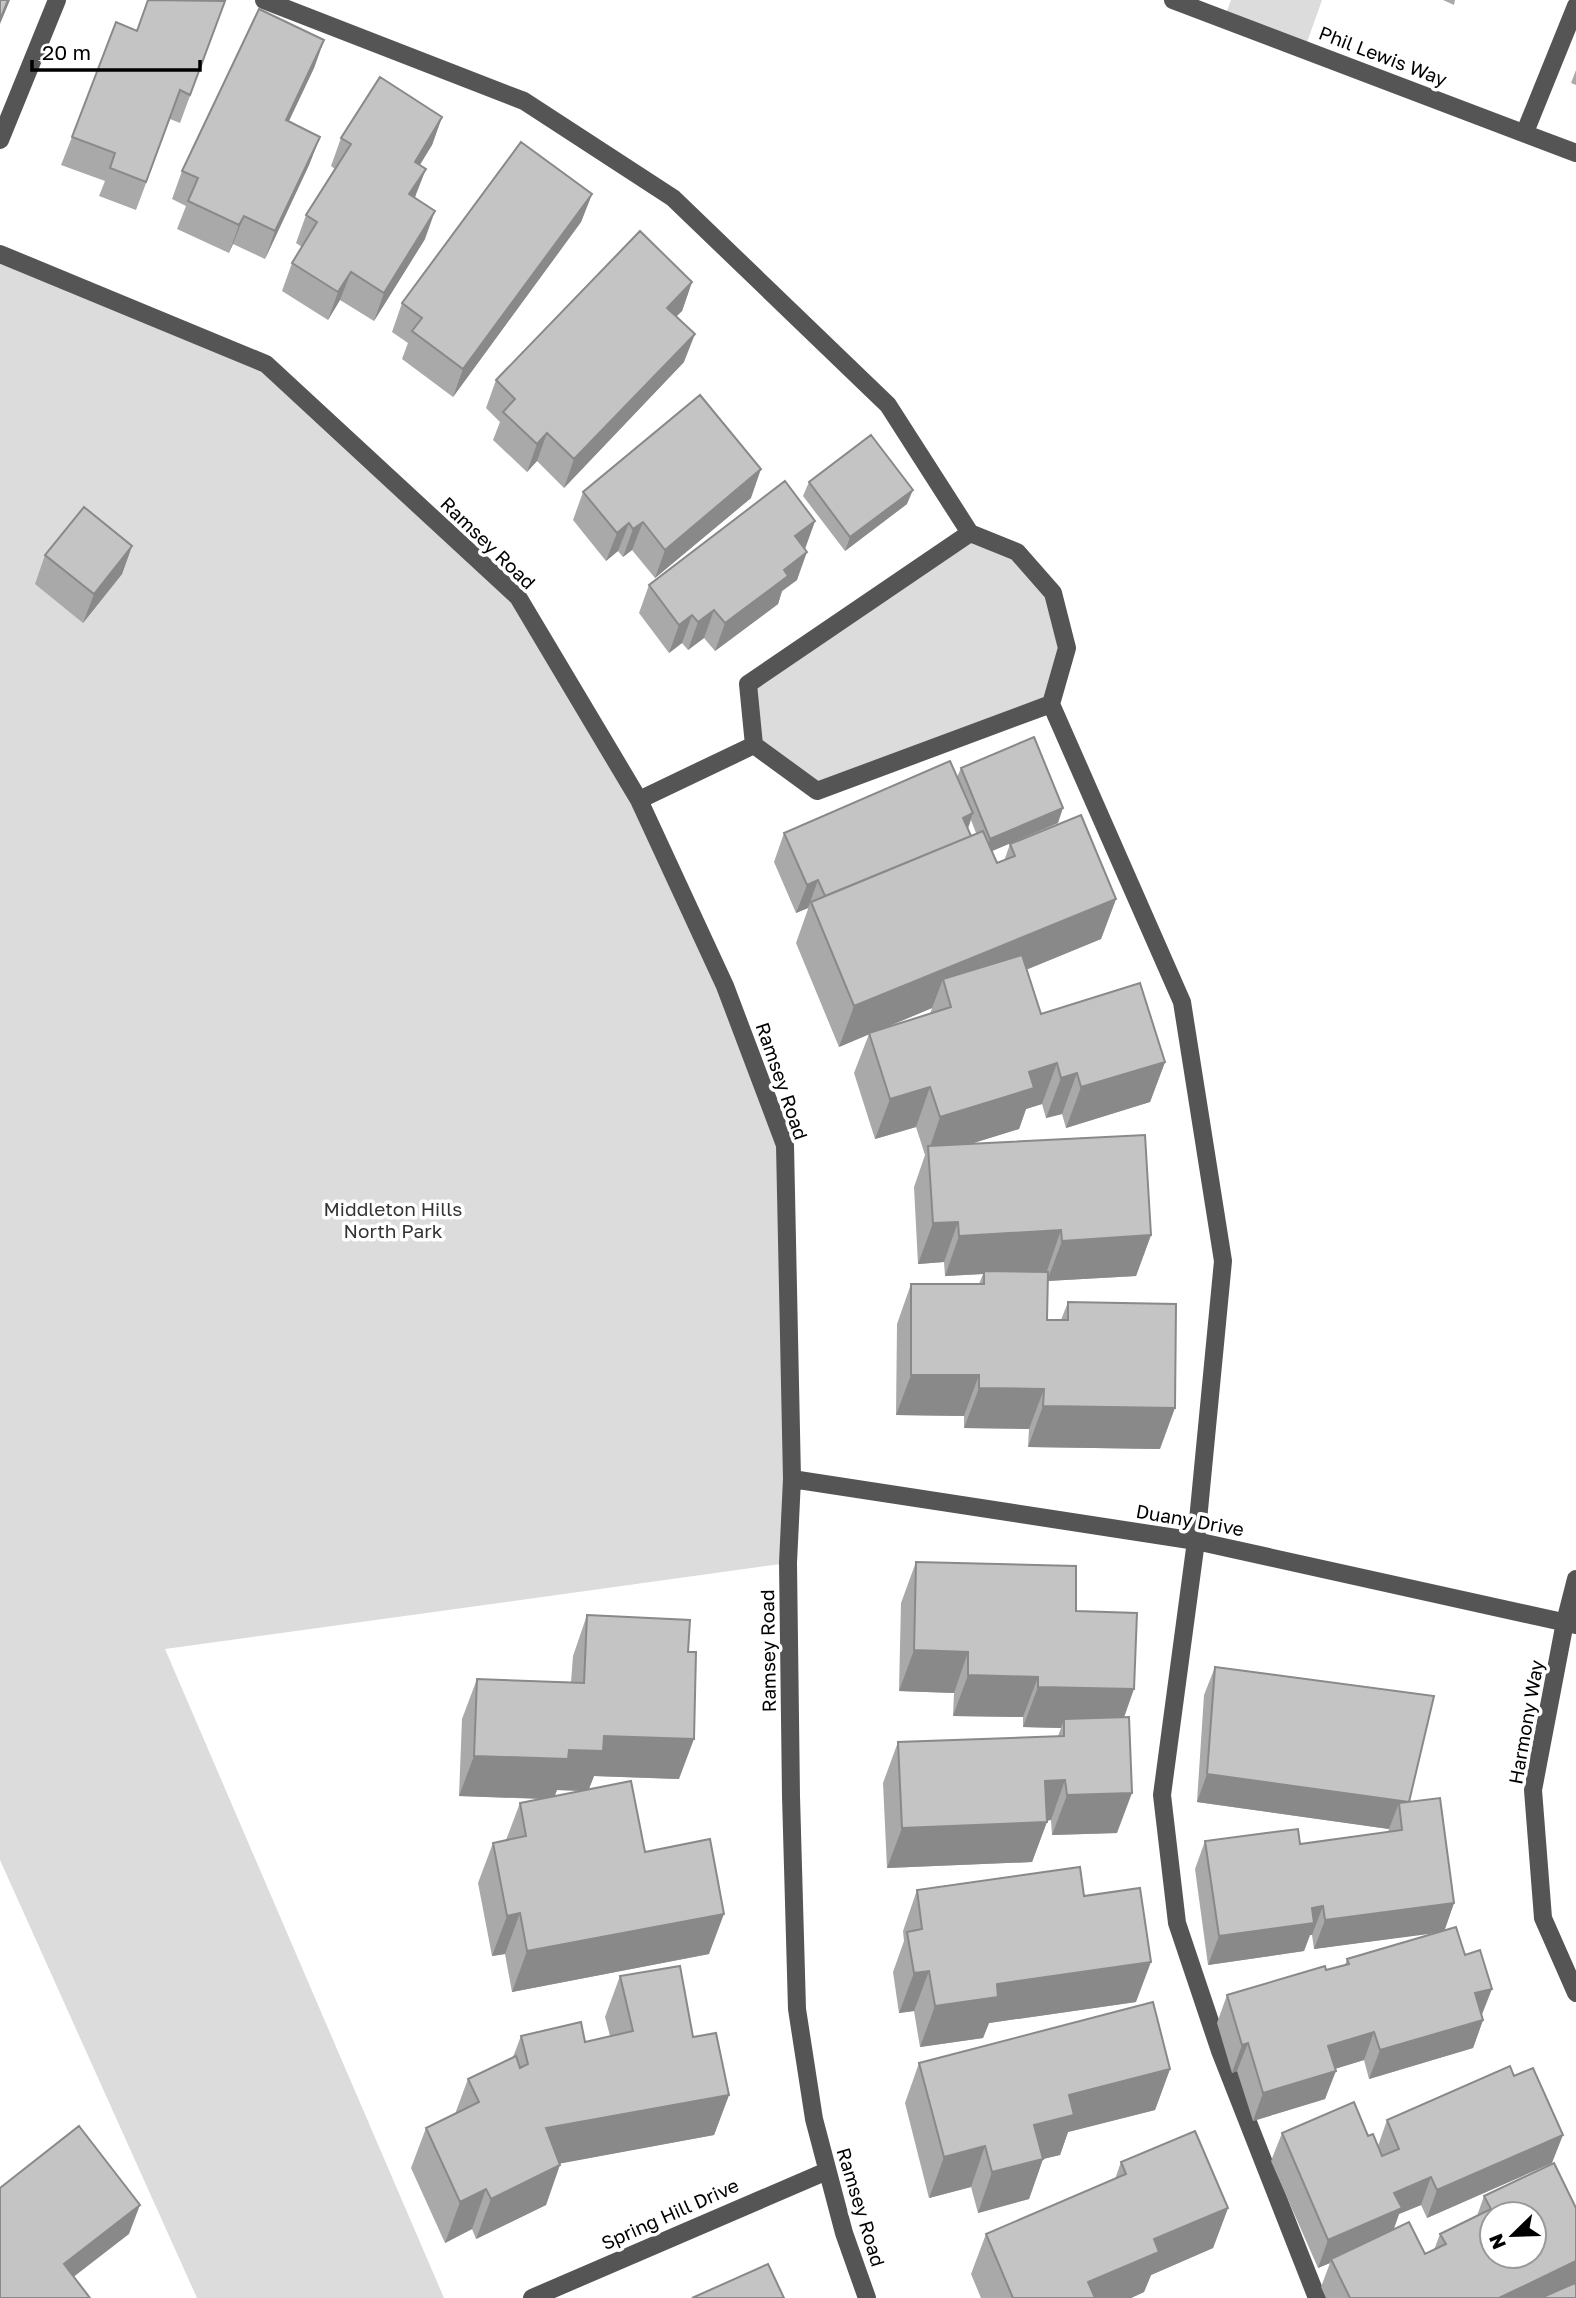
<svg xmlns="http://www.w3.org/2000/svg" width="1576" height="2298" font-family="'Golos Text',sans-serif">
  <style>
    .green { fill: #dcdcdc }
    .lines { fill: none; stroke-linecap: round; stroke-linejoin: round }
    .minor { stroke: #555; stroke-width: 18 }
    .wall { fill: #a9a9a9; fill-rule: evenodd }
    .shaded-wall { fill: #898989 }
    .building { fill: #c4c4c4; stroke: #898989; stroke-width: 2; fill-rule: evenodd }
    .labels { text-anchor: middle; stroke-width: 7; stroke-linejoin: round; paint-order: stroke }
    .street-label { font-size: 19px; fill: #000; stroke: #fff }
    .park-label { font-size: 19px; fill: #333; stroke: #fff }
  </style>
  <rect width="100%" height="100%" fill="#fff"/>
  <path class="green" d="M 1231,0 L 1322,0 L 1305,48 L 1224,19 Z
    M 0,254 L 266,364 L 518,597 L 639,800 L 785,1145 L 788,1563 L 165,1649 L 444,2298 L 197,2298 L 0,1860 Z
    M 970,533 L 1017,552 L 1053,593 L 1067,648 L 1051,704 L 817,791 L 754,745 L 748,684 Z"/>
  <g class="lines">
    <path class="minor" d="M 264,0 L 524,101 L 673,198 L 888,405 L 970,533 L 1017,552 L 1053,593 L 1067,648 L 1051,704 L 1182,1002 L 1223,1261 L 1196,1541 L 1162,1795 L 1177,1923 L 1220,2051 L 1317,2298
      M 1173,0 L 1576,153
      M 1525,132 L 1576,6
      M 0,140 L 57,0
      M 0,254 L 266,364 L 518,597 L 639,800 L 725,986 L 785,1145 L 792,1479 L 788,1563 L 791,1796 L 797,2009 L 814,2119 L 844,2233 L 867,2298
      M 970,533 L 748,684 L 754,745 L 817,791 L 1051,704
      M 639,800 L 754,745
      M 792,1479 L 1196,1541 L 1576,1625
      M 1576,1579 L 1565,1622 L 1533,1790 L 1543,1918 L 1576,1993
      M 532,2298 L 827,2171"/>
  </g>
  <path class="wall" d="M 1443,0 L 1455,0 L 1454,5 Z
    M 225,1 L 180,123 L 170,119 L 136,210 L 99,196 L 105,181 L 61,165 L 72,137 L 137,31 Z
    M 324,40 L 314,68 L 289,121 L 320,137 L 309,165 L 265,259 L 233,244 L 229,253 L 177,229 L 186,206 L 172,199 L 182,171 Z
    M 1576,70 L 1576,85 L 1571,83 Z
    M 442,117 L 432,145 L 420,165 L 415,198 L 425,239 L 374,321 L 340,300 L 328,320 L 282,291 L 292,263 L 302,247 L 296,243 L 306,215 L 335,169 L 331,166 L 341,138 Z
    M 592,194 L 581,222 L 453,397 L 402,359 L 408,343 L 392,332 L 402,303 Z
    M 692,282 L 682,311 L 676,316 L 684,362 L 564,488 L 537,461 L 527,472 L 493,440 L 500,422 L 486,408 L 496,380 Z
    M 809,482 L 907,504 L 845,551 L 803,496 Z
    M 583,492 L 751,498 L 655,578 L 632,550 L 623,557 L 618,551 L 606,561 L 573,520 Z
    M 815,521 L 805,548 L 797,580 L 782,591 L 778,604 L 715,651 L 704,638 L 688,650 L 682,643 L 669,653 L 639,613 L 649,585 Z
    M 132,546 L 122,574 L 83,623 L 35,584 L 45,555 Z
    M 961,768 L 1058,823 L 992,851 L 997,863 L 1004,861 L 1010,844 L 1116,899 L 1101,939 L 1026,970 L 1041,1014 L 1165,1062 L 1150,1102 L 1066,1128 L 1062,1114 L 1046,1118 L 1042,1104 L 1026,1109 L 1019,1129 L 969,1144 L 1151,1235 L 1136,1276 L 1047,1281 L 1047,1320 L 1061,1320 L 1068,1302 L 1160,1449 L 1028,1447 L 1029,1429 L 964,1428 L 964,1416 L 896,1415 L 897,1324 L 911,1284 L 979,1284 L 983,1274 L 945,1276 L 944,1262 L 918,1264 L 914,1187 L 925,1155 L 916,1127 L 875,1139 L 854,1073 L 869,1034 L 839,1047 L 796,943 L 808,909 L 808,908 L 796,913 L 774,862 L 784,833 L 957,777 ZM 971,820 L 976,833 L 971,836 L 968,829 ZM 932,1008 L 930,1014 L 881,1029 L 894,1024 Z
    M 916,1562 L 1076,1611 L 1124,1717 L 1117,1833 L 1052,1835 L 1051,1820 L 1047,1821 L 1032,1862 L 887,1868 L 883,1783 L 898,1742 L 1058,1736 L 1061,1728 L 1023,1727 L 1023,1717 L 953,1716 L 954,1693 L 899,1691 L 901,1603 Z
    M 587,1615 L 679,1779 L 594,1776 L 589,1789 L 645,1852 L 709,1954 L 512,1992 L 505,1954 L 492,1956 L 478,1883 L 493,1843 L 506,1840 L 520,1803 L 539,1799 L 459,1796 L 462,1719 L 477,1679 L 571,1682 L 573,1656 ZM 557,1790 L 581,1791 L 555,1796 Z
    M 1215,1667 L 1409,1802 L 1454,1903 L 1444,1931 L 1483,2020 L 1473,2048 L 1369,2079 L 1364,2060 L 1335,2069 L 1325,2099 L 1253,2121 L 1237,2071 L 1232,2073 L 1217,2023 L 1227,1995 L 1345,1965 L 1347,1959 L 1438,1932 L 1314,1949 L 1312,1935 L 1310,1935 L 1304,1951 L 1208,1965 L 1195,1869 L 1205,1841 L 1300,1844 L 1388,1832 L 1389,1829 L 1197,1802 L 1204,1695 Z
    M 917,1890 L 1084,1896 L 1136,2002 L 989,2023 L 983,2038 L 920,2047 L 914,2011 L 899,2013 L 893,1972 L 904,1941 L 903,1931 Z
    M 620,1976 L 693,2037 L 729,2095 L 714,2135 L 560,2163 L 546,2205 L 476,2239 L 472,2229 L 445,2243 L 411,2168 L 426,2128 L 455,2114 L 468,2079 L 513,2057 L 521,2036 L 585,2042 L 610,2036 L 605,2017 Z
    M 919,2063 L 1170,2069 L 1155,2110 L 1068,2132 L 1060,2155 L 1043,2159 L 1029,2199 L 978,2213 L 971,2187 L 929,2198 L 905,2103 Z
    M 1387,2120 L 1552,2163 L 1427,2218 L 1421,2205 L 1399,2214 L 1394,2229 L 1425,2254 L 1434,2250 L 1440,2234 L 1477,2216 L 1484,2196 L 1576,2298 L 1326,2298 L 1321,2287 L 1330,2263 L 1318,2268 L 1271,2161 L 1282,2133 L 1368,2136 L 1378,2146 Z
    M 1121,2162 L 1228,2208 L 1213,2248 L 1151,2275 L 1144,2292 L 1131,2298 L 981,2298 L 971,2274 L 986,2234 L 1115,2179 Z"/>
  <path class="shaded-wall" d="M 8,0 L 10,0 L 0,24 L 0,20 Z
    M 324,40 L 314,68 L 276,148 L 286,120 Z
    M 442,117 L 432,145 L 404,190 L 415,162 Z
    M 320,137 L 309,165 L 265,259 L 275,231 Z
    M 426,169 L 415,197 L 399,222 L 409,194 Z
    M 592,194 L 581,222 L 453,397 L 463,369 Z
    M 435,211 L 425,239 L 374,321 L 384,293 Z
    M 244,216 L 233,244 L 229,253 L 239,225 Z
    M 351,272 L 340,300 L 328,320 L 338,292 Z
    M 692,282 L 682,311 L 657,336 L 667,308 Z
    M 695,334 L 684,362 L 564,488 L 574,459 Z
    M 547,433 L 537,461 L 527,472 L 537,444 Z
    M 761,469 L 751,498 L 655,578 L 665,550 Z
    M 913,490 L 907,504 L 845,551 L 850,537 Z
    M 815,521 L 805,549 L 795,536 Z
    M 643,522 L 632,550 L 623,557 L 633,529 Z
    M 629,523 L 618,551 L 606,561 L 617,533 Z
    M 132,546 L 122,574 L 83,623 L 94,594 Z
    M 807,552 L 797,580 L 782,591 L 778,604 L 715,651 L 725,623 L 784,570 Z
    M 714,610 L 704,638 L 688,650 L 698,622 Z
    M 692,615 L 682,643 L 669,653 L 679,625 Z
    M 1063,808 L 1058,823 L 985,854 L 990,839 Z
    M 973,813 L 963,841 L 963,818 Z
    M 818,880 L 808,908 L 796,913 L 807,885 Z
    M 1116,899 L 1101,939 L 949,1001 L 943,979 L 932,1008 L 839,1047 L 854,1006 Z
    M 1165,1062 L 1150,1102 L 1066,1128 L 1081,1087 Z
    M 1057,1063 L 1042,1104 L 1026,1109 L 1019,1129 L 929,1157 L 929,1150 L 940,1117 L 1029,1072 Z
    M 1077,1073 L 1062,1114 L 1046,1118 L 1061,1078 Z
    M 930,1087 L 916,1127 L 875,1139 L 890,1099 Z
    M 958,1222 L 944,1262 L 918,1264 L 933,1223 Z
    M 1061,1230 L 1047,1271 L 984,1274 L 984,1271 L 983,1274 L 945,1276 L 959,1236 Z
    M 1151,1235 L 1136,1276 L 1047,1281 L 1062,1241 Z
    M 911,1375 L 979,1375 L 964,1416 L 896,1415 Z
    M 979,1388 L 1044,1389 L 1029,1429 L 964,1428 Z
    M 1043,1406 L 1175,1408 L 1160,1449 L 1028,1447 Z
    M 914,1650 L 968,1652 L 954,1693 L 899,1691 Z
    M 968,1675 L 1038,1677 L 1023,1717 L 953,1716 Z
    M 1038,1687 L 1134,1689 L 1120,1729 L 1064,1719 L 1061,1728 L 1023,1727 Z
    M 604,1736 L 694,1739 L 679,1779 L 594,1776 L 588,1791 L 557,1790 L 553,1799 L 459,1796 L 474,1756 L 569,1750 Z
    M 1207,1774 L 1409,1802 L 1399,1803 L 1389,1829 L 1197,1802 Z
    M 1065,1780 L 1051,1820 L 1031,1821 L 1045,1781 Z
    M 1132,1793 L 1117,1833 L 1052,1835 L 1067,1795 Z
    M 1047,1822 L 1032,1862 L 887,1868 L 902,1828 Z
    M 1454,1903 L 1444,1932 L 1314,1949 L 1325,1920 Z
    M 1323,1906 L 1312,1935 L 1310,1935 L 1304,1951 L 1208,1965 L 1219,1936 L 1312,1908 Z
    M 520,1913 L 505,1954 L 492,1956 L 507,1916 Z
    M 724,1914 L 709,1954 L 512,1992 L 527,1951 Z
    M 1151,1962 L 1136,2002 L 989,2023 L 983,2038 L 920,2047 L 935,2006 L 997,1984 Z
    M 929,1971 L 914,2011 L 899,2013 L 914,1973 Z
    M 1492,1989 L 1481,2017 L 1475,1993 Z
    M 1483,2020 L 1473,2048 L 1369,2079 L 1380,2050 Z
    M 1374,2032 L 1364,2060 L 1318,2074 L 1328,2046 Z
    M 1248,2043 L 1237,2071 L 1232,2073 L 1242,2045 Z
    M 1170,2069 L 1155,2110 L 1068,2132 L 1060,2155 L 1043,2159 L 1029,2199 L 978,2213 L 992,2172 L 1034,2125 L 1069,2095 Z
    M 1336,2071 L 1325,2099 L 1253,2121 L 1263,2093 Z
    M 729,2095 L 714,2135 L 531,2169 L 546,2128 Z
    M 1563,2135 L 1552,2163 L 1427,2218 L 1437,2190 Z
    M 985,2146 L 971,2187 L 929,2198 L 944,2157 Z
    M 560,2165 L 546,2205 L 476,2239 L 491,2199 Z
    M 1431,2177 L 1421,2205 L 1399,2214 L 1391,2236 L 1331,2259 L 1330,2263 L 1318,2268 L 1328,2240 L 1394,2193 Z
    M 486,2189 L 472,2229 L 445,2243 L 460,2202 Z
    M 140,2205 L 129,2234 L 54,2292 L 64,2264 Z
    M 1228,2208 L 1213,2248 L 1151,2275 L 1144,2292 L 1131,2298 L 1083,2298 L 1088,2282 L 1154,2239 Z
    M 1576,2261 L 1576,2284 L 1548,2298 L 1499,2298 Z"/>
  <path class="building" d="M 0,0 L 8,0 L 0,20 Z
    M 148,0 L 225,1 L 190,95 L 180,90 L 146,182 L 110,168 L 115,153 L 72,137 L 116,22 L 137,31 Z
    M 259,9 L 324,40 L 286,120 L 320,137 L 275,231 L 244,216 L 239,225 L 188,201 L 198,178 L 182,171 Z
    M 380,77 L 442,117 L 415,162 L 426,169 L 409,194 L 435,211 L 384,293 L 351,272 L 338,292 L 292,263 L 317,222 L 306,215 L 351,144 L 341,138 Z
    M 521,142 L 592,194 L 463,369 L 412,331 L 422,318 L 402,303 Z
    M 640,231 L 692,282 L 667,308 L 695,334 L 574,459 L 547,433 L 537,444 L 503,412 L 515,399 L 496,380 Z
    M 700,395 L 761,469 L 665,550 L 643,522 L 633,529 L 629,523 L 617,533 L 583,492 Z
    M 871,435 L 913,490 L 850,537 L 809,482 Z
    M 785,481 L 815,521 L 795,536 L 807,552 L 784,570 L 788,576 L 725,623 L 714,610 L 698,622 L 692,615 L 679,625 L 649,585 Z
    M 84,507 L 132,546 L 94,594 L 45,555 Z
    M 1034,737 L 1063,808 L 990,839 L 961,768 Z
    M 950,761 L 973,813 L 963,818 L 971,836 L 825,896 L 818,880 L 807,885 L 784,833 Z
    M 1081,815 L 1116,899 L 854,1006 L 811,902 L 983,831 L 997,863 L 1015,856 L 1010,844 Z
    M 1022,955 L 1041,1014 L 1140,983 L 1165,1062 L 1081,1087 L 1077,1073 L 1061,1078 L 1057,1063 L 1029,1072 L 1034,1088 L 940,1117 L 930,1087 L 890,1099 L 869,1033 L 951,1007 L 943,979 Z
    M 1145,1135 L 1151,1235 L 1062,1241 L 1061,1230 L 959,1236 L 958,1222 L 933,1223 L 928,1146 Z
    M 984,1271 L 1048,1272 L 1047,1320 L 1068,1320 L 1068,1302 L 1176,1304 L 1175,1408 L 1043,1406 L 1044,1389 L 979,1388 L 979,1375 L 911,1375 L 911,1284 L 984,1284 Z
    M 916,1562 L 1076,1566 L 1076,1611 L 1137,1613 L 1134,1689 L 1038,1687 L 1038,1677 L 968,1675 L 968,1652 L 914,1650 Z
    M 587,1615 L 690,1620 L 688,1652 L 696,1652 L 694,1739 L 604,1736 L 603,1751 L 569,1750 L 568,1759 L 474,1756 L 477,1679 L 584,1683 Z
    M 1215,1667 L 1434,1696 L 1409,1802 L 1207,1774 Z
    M 1129,1717 L 1132,1793 L 1067,1795 L 1065,1780 L 1045,1781 L 1047,1822 L 902,1828 L 898,1742 L 1064,1736 L 1064,1719 Z
    M 631,1781 L 645,1852 L 710,1839 L 724,1914 L 527,1951 L 520,1913 L 507,1916 L 493,1843 L 526,1836 L 520,1803 Z
    M 1440,1798 L 1454,1903 L 1325,1920 L 1323,1906 L 1312,1908 L 1314,1923 L 1219,1936 L 1205,1841 L 1298,1829 L 1300,1844 L 1402,1830 L 1399,1803 Z
    M 1080,1867 L 1084,1896 L 1140,1888 L 1151,1962 L 997,1984 L 998,1997 L 935,2006 L 929,1971 L 914,1973 L 907,1932 L 922,1929 L 917,1890 Z
    M 1456,1927 L 1465,1955 L 1480,1950 L 1492,1989 L 1475,1993 L 1483,2020 L 1380,2050 L 1374,2032 L 1328,2046 L 1336,2071 L 1263,2093 L 1248,2043 L 1242,2045 L 1227,1995 L 1325,1966 L 1326,1970 L 1349,1964 L 1347,1959 Z
    M 680,1966 L 693,2037 L 716,2033 L 729,2095 L 546,2128 L 560,2165 L 491,2199 L 486,2189 L 460,2202 L 426,2128 L 479,2102 L 468,2079 L 516,2056 L 520,2068 L 528,2064 L 521,2036 L 581,2022 L 585,2042 L 633,2031 L 620,1976 Z
    M 1153,2002 L 1170,2069 L 1069,2095 L 1074,2115 L 1034,2125 L 1043,2159 L 992,2172 L 985,2146 L 944,2157 L 919,2063 Z
    M 1510,2066 L 1514,2076 L 1533,2068 L 1563,2135 L 1437,2190 L 1431,2177 L 1394,2193 L 1402,2208 L 1328,2240 L 1282,2133 L 1354,2102 L 1368,2136 L 1373,2134 L 1382,2156 L 1399,2149 L 1387,2120 Z
    M 79,2126 L 140,2205 L 64,2264 L 90,2298 L 0,2298 L 0,2188 Z
    M 1195,2131 L 1228,2208 L 1154,2239 L 1159,2252 L 1088,2282 L 1095,2298 L 1013,2298 L 986,2234 L 1126,2174 L 1121,2162 Z
    M 1554,2163 L 1576,2208 L 1576,2261 L 1499,2298 L 1350,2298 L 1331,2259 L 1409,2222 L 1425,2254 L 1446,2244 L 1440,2234 L 1491,2209 L 1484,2196 ZM 1492,2214 L 1534,2214 L 1534,2256 L 1492,2256 Z
    M 768,2264 L 784,2298 L 692,2298 Z
    M 1575,2283 L 1576,2286 L 1576,2298 L 1541,2298 Z"/>
  <g class="labels">
    <g class="street-label">
      <text transform="translate(1383 56) rotate(21)" y="7">Phil Lewis Way</text>
      <text transform="translate(488 543) rotate(44)" y="7">Ramsey Road</text>
      <text transform="translate(782 1081) rotate(71)" y="7">Ramsey Road</text>
      <text transform="translate(1190 1520) rotate(10)" y="7">Duany Drive</text>
      <text transform="translate(768 1651) rotate(-91)" y="7">Ramsey Road</text>
      <text transform="translate(1526 1722) rotate(-80)" y="7">Harmony Way</text>
      <text transform="translate(861 2207) rotate(73)" y="7">Ramsey Road</text>
      <text transform="translate(670 2214) rotate(-24)" y="7">Spring Hill Drive</text>
    </g>
    <g class="park-label">
      <text x="393" y="1216">Middleton Hills<tspan x="393" dy="22">North Park</tspan></text>
    </g>
  </g>
  <g transform="translate(1513 2235) rotate(247)"><circle r="33" fill="#ffffff" stroke="#999999" stroke-width="2"/>
  <path d="M0-5L12 26L0 18L-12 26Z" fill="#000000"/>
  <text y="-10" font-size="19" font-weight="bold" text-anchor="middle" fill="#000000">N</text>
  </g>
  <path d="M32 60v10h168v-10" fill="none" stroke="#000000" stroke-width="3.5"/>
  <text x="42" y="60" font-size="21" fill="#000000" stroke="#ffffff" stroke-width="5" paint-order="stroke">20 m</text>
</svg>
